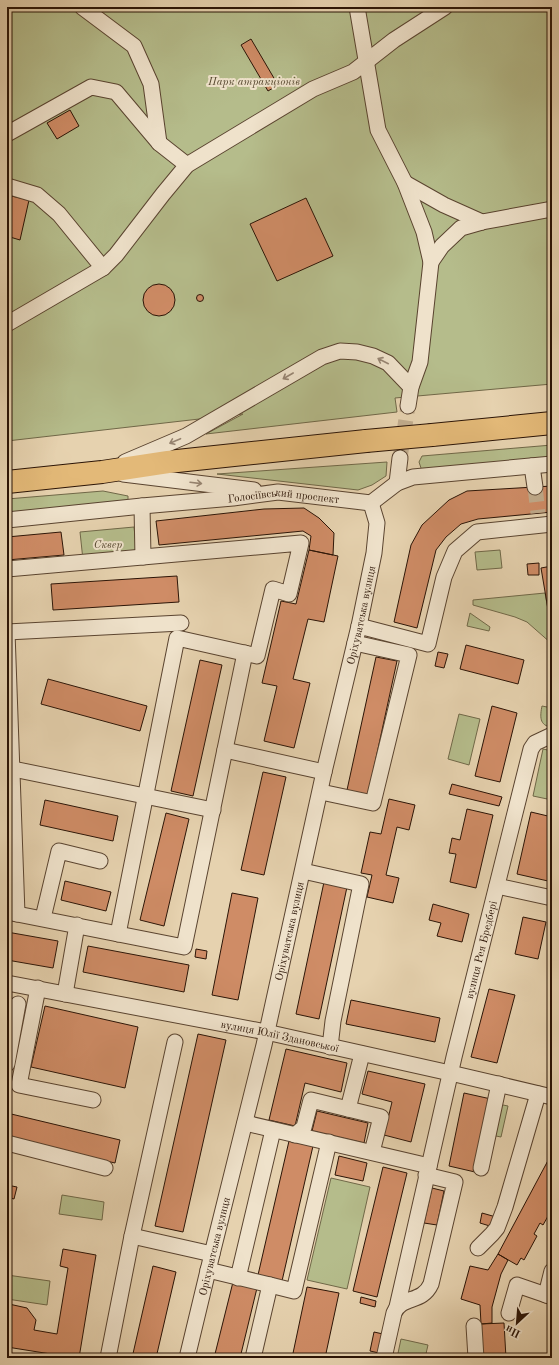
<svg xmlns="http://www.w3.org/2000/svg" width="559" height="1365" font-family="'Old Standard TT',serif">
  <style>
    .green { fill: #b5bc8b; stroke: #706848 }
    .building { fill: #cf8c66; stroke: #2b1406 }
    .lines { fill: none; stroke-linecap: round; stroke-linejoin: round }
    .minor-tunnel { stroke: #c1ac8d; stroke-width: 15; stroke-dasharray: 15 8; stroke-linecap: butt }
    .minor-casing { stroke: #5a4430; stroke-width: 17 }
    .highway-casing { stroke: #2b1406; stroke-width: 24 }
    .minor { stroke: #efe2cb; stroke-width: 15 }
    .highway { stroke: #e3b978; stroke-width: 22 }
    .highway-bridge-casing { stroke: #2b1406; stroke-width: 24; stroke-linecap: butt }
    .highway-bridge { stroke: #e3b978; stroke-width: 22 }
    .oneway { stroke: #978572 }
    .labels { text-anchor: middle; stroke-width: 4; stroke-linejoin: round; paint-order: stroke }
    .park-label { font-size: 11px; font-style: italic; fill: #54462e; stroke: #efe2cb }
    .street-label { font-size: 11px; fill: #2b1406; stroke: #efe2cb }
  </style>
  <rect width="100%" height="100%" fill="#e6d2af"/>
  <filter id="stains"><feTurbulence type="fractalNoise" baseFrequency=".005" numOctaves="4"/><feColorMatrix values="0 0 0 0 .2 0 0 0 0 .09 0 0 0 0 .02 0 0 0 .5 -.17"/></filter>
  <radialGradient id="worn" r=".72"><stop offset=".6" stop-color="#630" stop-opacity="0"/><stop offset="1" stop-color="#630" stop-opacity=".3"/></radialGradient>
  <path class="green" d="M 7,7 L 552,7 L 552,384 L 395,398 L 397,412 L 206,434 L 243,414 L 7,441 Z
    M 552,445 L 552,458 L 422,471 L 419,462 L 422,456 Z
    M 387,462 L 386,476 L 372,485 L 358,490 L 217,474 Z
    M 103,491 L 128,496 L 128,503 L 7,515 L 7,499 Z
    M 134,527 L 137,555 L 83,560 L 80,532 Z
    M 500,550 L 502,568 L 477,570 L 475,552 Z
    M 545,593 L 551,627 L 552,627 L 552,644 L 527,622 L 515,617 L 473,605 L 473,600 Z
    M 470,613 L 490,627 L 489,631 L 467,626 Z
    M 542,706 L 552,708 L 552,727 C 539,726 540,716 542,706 Z
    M 459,714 L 480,719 L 469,765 L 448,759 Z
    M 543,749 L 552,751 L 552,800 L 533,796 Z
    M 498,1104 L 508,1106 L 501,1137 L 491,1135 Z
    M 331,1178 L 370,1187 L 347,1289 L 307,1280 Z
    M 62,1195 L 104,1202 L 102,1220 L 59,1214 Z
    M 7,1275 L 50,1281 L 47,1305 L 7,1299 Z
    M 401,1339 L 428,1345 L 425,1358 L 397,1358 Z"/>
  <path class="building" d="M 251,39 L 278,85 L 268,91 L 241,45 Z
    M 70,110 L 79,126 L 57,139 L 47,123 Z
    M 7,195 L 29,200 L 20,240 L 10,237 L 7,251 Z
    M 306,198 L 333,256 L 277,281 L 250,224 Z
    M143 300a16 16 0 1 1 32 0a16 16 0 1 1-32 0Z
    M196.5 298a3.5 3.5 0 1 1 7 0a3.5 3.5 0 1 1-7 0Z
    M 552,486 L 552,512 L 478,519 L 461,524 L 446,537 L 436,550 L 417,628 L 394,622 L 411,545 L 422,525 L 449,500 L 467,491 Z
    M 304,508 L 319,518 L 334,533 L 333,555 L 309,550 L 311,536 L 303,531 L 159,545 L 156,521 L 264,509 Z
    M 61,532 L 64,555 L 7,560 L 7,537 Z
    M 309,550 L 338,556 L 324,622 L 308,619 L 293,679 L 310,683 L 294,748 L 264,741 L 277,686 L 262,683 L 281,601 L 296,604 Z
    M 539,563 L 539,575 L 528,575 L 527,564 Z
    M 552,566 L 552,627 L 551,627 L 541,568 Z
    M 177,576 L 179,602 L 53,610 L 51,584 Z
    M 466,645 L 524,660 L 518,684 L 460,669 Z
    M 438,652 L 448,654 L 444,668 L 435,666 Z
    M 376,657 L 397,661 L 368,795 L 347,790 Z
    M 200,660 L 222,665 L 193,796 L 171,791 Z
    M 48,679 L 147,706 L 140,731 L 41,704 Z
    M 492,706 L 517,713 L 500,782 L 475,776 Z
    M 263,772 L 286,777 L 264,875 L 241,870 Z
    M 452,784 L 502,797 L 499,806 L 449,794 Z
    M 389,799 L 415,805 L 409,830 L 397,827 L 386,875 L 399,878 L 393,903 L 367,897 L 372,875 L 361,873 L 370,832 L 381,834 Z
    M 45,800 L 118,816 L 113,841 L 40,825 Z
    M 467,809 L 493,815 L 476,888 L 450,882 L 456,854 L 449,853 L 452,838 L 460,840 Z
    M 531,812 L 552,817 L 552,848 L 549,860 L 552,861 L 552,866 L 548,881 L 517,874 Z
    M 166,813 L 189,819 L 164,926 L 140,920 Z
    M 65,881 L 111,892 L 106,911 L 61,900 Z
    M 324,882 L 347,887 L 319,1019 L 296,1014 Z
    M 232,893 L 258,898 L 238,1000 L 212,995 Z
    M 433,904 L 469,914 L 462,942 L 437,936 L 441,923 L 429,920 Z
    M 523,917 L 546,922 L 538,959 L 515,954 Z
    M 7,932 L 58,941 L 53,968 L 7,960 Z
    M 88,946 L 189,965 L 184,992 L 83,972 Z
    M 196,949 L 207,951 L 206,959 L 195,957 Z
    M 489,989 L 515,995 L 497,1063 L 471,1057 Z
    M 351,1000 L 440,1018 L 435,1042 L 346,1024 Z
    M 45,1006 L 138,1027 L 125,1088 L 31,1067 Z
    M 198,1034 L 226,1040 L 183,1232 L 155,1226 Z
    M 286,1049 L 347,1063 L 341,1092 L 305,1083 L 295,1126 L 269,1120 Z
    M 368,1071 L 425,1084 L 411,1142 L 384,1135 L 392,1102 L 362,1094 Z
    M 464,1093 L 491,1099 L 475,1172 L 449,1166 Z
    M 317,1111 L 368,1123 L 364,1143 L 312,1131 Z
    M 7,1113 L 120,1140 L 115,1163 L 7,1138 Z
    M 289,1141 L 313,1146 L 282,1281 L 258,1275 Z
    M 552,1153 L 552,1209 L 543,1225 L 540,1223 L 534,1234 L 537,1236 L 524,1260 L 521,1258 L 517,1265 L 498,1254 Z
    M 339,1156 L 367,1163 L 363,1181 L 335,1175 Z
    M 383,1167 L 407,1173 L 377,1297 L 353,1291 Z
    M 7,1185 L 17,1187 L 14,1199 L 7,1197 Z
    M 432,1188 L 444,1191 L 437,1225 L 424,1223 Z
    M 482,1213 L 496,1217 L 493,1227 L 480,1223 Z
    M 63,1249 L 96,1255 L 79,1358 L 56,1358 L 57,1355 L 7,1347 L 7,1305 L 9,1304 L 27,1308 L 36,1320 L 34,1330 L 57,1334 L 68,1268 L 60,1266 Z
    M 498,1254 L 508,1260 L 501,1274 L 492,1307 L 492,1323 L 481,1324 L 480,1305 L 461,1299 L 470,1266 L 488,1270 Z
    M 153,1266 L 176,1272 L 156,1358 L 132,1358 Z
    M 233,1282 L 257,1288 L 240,1358 L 214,1358 Z
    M 307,1287 L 339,1293 L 325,1358 L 292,1358 Z
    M 361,1297 L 376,1301 L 375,1307 L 360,1303 Z
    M 504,1323 L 506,1358 L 483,1358 L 481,1324 Z
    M 374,1332 L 383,1334 L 379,1353 L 370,1351 Z"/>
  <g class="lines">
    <path class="minor-tunnel" d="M 400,458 L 408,406
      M 535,487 L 538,513"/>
    <defs>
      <g id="minor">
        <path d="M 82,7 L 134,46 L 151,84 L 159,143"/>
        <path d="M 357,7 L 378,130 L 405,183 L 424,232 L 431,262 L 420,362 L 411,387 L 408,406"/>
        <path d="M 7,134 L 91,87 L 116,92 L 159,143 L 187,165"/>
        <path d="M 405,183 L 444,205 L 482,222"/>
        <path d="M 7,186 L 37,195 L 59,214 L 103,268"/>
        <path d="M 431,262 L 442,246 L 461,228 L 482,222 L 552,209"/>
        <path d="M 7,324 L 103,268 L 116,255 L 163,194 L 187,165 L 313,89 L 353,72 L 394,40 L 445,7"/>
        <path d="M 125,462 L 186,436 L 322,357 L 340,351 L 357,352 L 373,356 L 388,363 L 411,387"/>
        <path d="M 532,466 L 535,487"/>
        <path d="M 123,474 L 254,490"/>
        <path d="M 397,483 L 400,458"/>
        <path d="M 142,506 L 143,557"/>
        <path id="s1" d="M 7,520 L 142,506 L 233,498 L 278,492 L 371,503 L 397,483 L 413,477 L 552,464"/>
        <path d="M 7,569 L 301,543 L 289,594 L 273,589 L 257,656 L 177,638 L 118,934"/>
        <path d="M 359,626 L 428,644 L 444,577 L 455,551 L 477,532 L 552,524"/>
        <path d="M 7,632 L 17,914"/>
        <path d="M 7,632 L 181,623"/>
        <path d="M 225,750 L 324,772"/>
        <path d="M 13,769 L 213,810"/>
        <path d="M 321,792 L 373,803 L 409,655 L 355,643"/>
        <path d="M 303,871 L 361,884 L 333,1021 L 330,1047"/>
        <path d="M 497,886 L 552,898"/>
        <path d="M 7,912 L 184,947 L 245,653"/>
        <path d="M 43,918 L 59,851 L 100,861"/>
        <path id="s2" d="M 7,983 L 266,1032 L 459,1075 L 552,1097"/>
        <path d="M 38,988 L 19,1085 L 93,1100"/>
        <path d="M 65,994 L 77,925"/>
        <path d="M 7,1064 L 18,1004"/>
        <path d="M 348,1109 L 362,1054"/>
        <path d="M 245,1123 L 429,1166"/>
        <path d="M 295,1135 L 304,1127 L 311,1100 L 381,1117 L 372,1152"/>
        <path d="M 7,1143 L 105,1168"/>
        <path d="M 481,1168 L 499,1084"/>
        <path d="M 132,1236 L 212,1254"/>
        <path d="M 478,1248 L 492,1234 L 497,1228 L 505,1207 L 538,1094"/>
        <path d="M 208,1270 L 270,1285 L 253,1358"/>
        <path d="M 238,1278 L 273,1130"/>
        <path d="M 270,1285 L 294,1291 L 329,1142"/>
        <path d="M 546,1295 L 552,1271"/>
        <path id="s3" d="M 397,1307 L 454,1057 L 531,749 L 535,743 L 552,735"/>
        <path d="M 509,1313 L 517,1285 L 552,1297"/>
        <path d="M 474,1326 L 476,1358"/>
        <path d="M 108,1358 L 132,1236 L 175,1042"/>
        <path id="s4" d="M 187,1358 L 212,1254 L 264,1045 L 324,772 L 359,626 L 374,553 L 377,523 L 371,503"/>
        <path d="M 384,1358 L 394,1313 C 402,1295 422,1304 431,1284 L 455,1182 L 426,1175"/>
      </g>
      <path id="highway" d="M 432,435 L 552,423
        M 7,482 L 102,472 L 168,462 L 366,441"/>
    </defs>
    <use href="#minor" class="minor-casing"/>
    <use href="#highway" class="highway-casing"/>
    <use href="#minor" class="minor"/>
    <use href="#highway" class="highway"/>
    <defs>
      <path id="highway-bridge" d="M 366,441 L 432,435"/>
    </defs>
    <use href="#highway-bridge" class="highway-bridge-casing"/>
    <use href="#highway-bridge" class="highway-bridge"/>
  </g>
  <defs><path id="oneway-shaft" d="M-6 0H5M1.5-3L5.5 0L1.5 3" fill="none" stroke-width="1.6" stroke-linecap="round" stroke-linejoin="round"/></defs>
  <g class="oneway">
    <use href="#oneway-shaft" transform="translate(383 361) rotate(-153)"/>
    <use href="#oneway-shaft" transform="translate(288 376) rotate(150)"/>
    <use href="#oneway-shaft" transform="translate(175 441) rotate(157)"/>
    <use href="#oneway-shaft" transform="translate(196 483) rotate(7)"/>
  </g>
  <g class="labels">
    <g class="park-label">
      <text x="254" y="85">Парк атракціонів</text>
      <text x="108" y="548">Сквер</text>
    </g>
    <g class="street-label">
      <text dy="4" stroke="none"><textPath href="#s1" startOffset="278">Голосіївський проспект</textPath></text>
      <text dy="4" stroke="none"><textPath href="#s4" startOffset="763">Оріхуватська вулиця</textPath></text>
      <text dy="4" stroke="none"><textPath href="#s4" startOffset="439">Оріхуватська вулиця</textPath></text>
      <text dy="4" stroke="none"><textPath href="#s3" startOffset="367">вулиця Рея Бредбері</textPath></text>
      <text dy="4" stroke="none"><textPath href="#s2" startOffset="278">вулиця Юлії Здановської</textPath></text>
      <text dy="4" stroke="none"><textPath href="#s4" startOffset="115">Оріхуватська вулиця</textPath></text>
    </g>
  </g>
  <rect width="559" height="1365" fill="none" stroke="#e6d2af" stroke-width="24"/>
  <rect x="8" y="8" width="543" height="1349" fill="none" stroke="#2b1406" stroke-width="2"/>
  <rect x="12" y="12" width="535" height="1341" fill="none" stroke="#2b1406"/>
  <g transform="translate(517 1323) rotate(206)" stroke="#efe2cb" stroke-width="3" paint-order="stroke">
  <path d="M0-3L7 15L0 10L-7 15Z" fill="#2b1406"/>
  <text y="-6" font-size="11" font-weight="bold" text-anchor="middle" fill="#2b1406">Пн</text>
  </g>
  <rect width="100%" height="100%" filter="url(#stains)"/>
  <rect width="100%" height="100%" fill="url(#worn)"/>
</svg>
